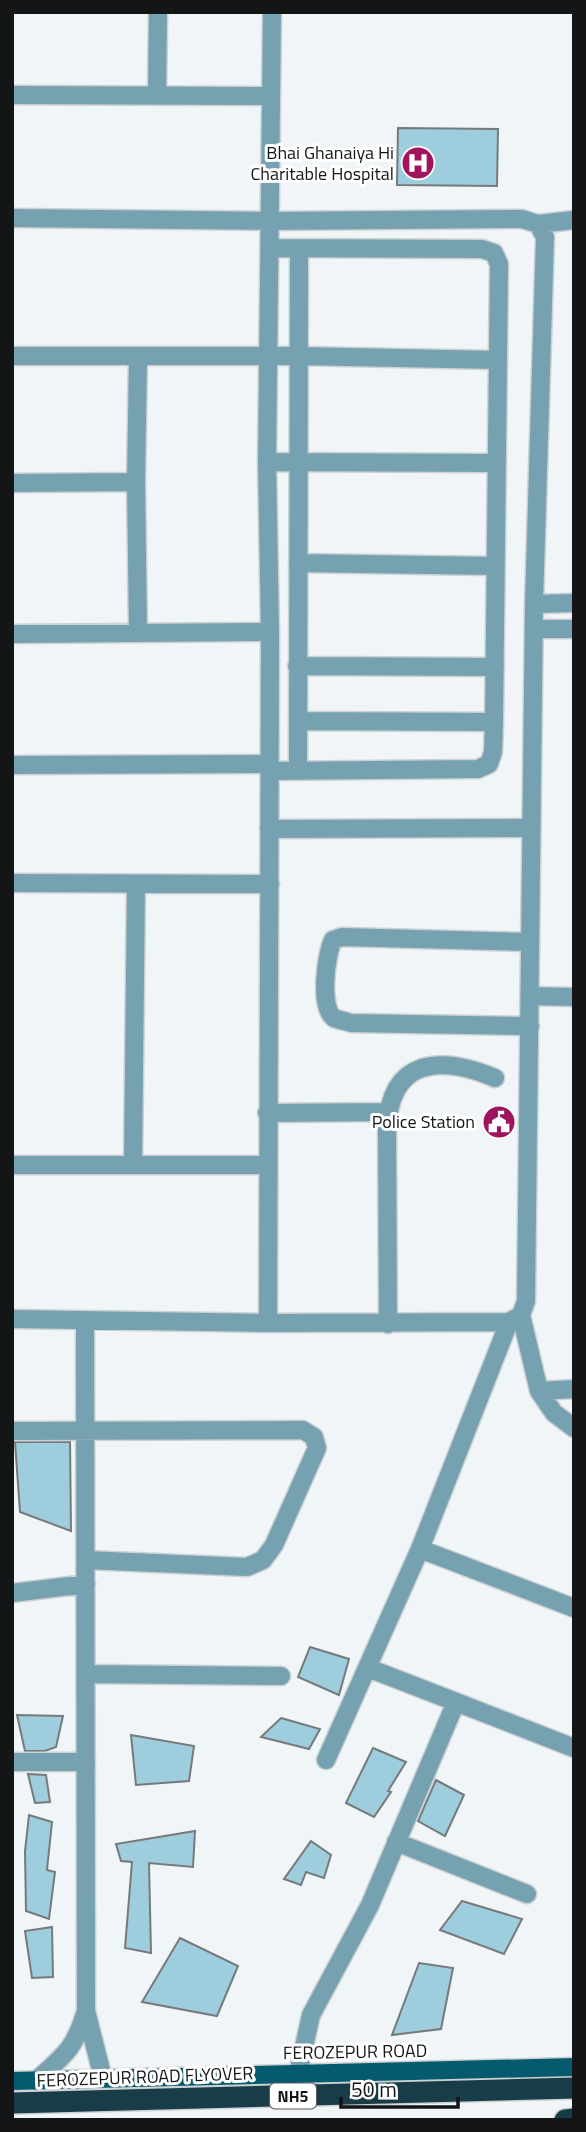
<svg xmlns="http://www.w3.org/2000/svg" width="586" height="2132" font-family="'Titillium Web',sans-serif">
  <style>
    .building { fill: #9ecddd; stroke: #767a7c; stroke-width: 2 }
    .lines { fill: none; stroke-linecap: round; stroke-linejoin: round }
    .minor-casing { stroke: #cdd1d3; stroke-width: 21 }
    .major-casing { stroke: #cdd1d3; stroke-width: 21 }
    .highway-casing { stroke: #cdd1d3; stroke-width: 24 }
    .minor { stroke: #76a1b0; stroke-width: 18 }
    .major { stroke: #065a6e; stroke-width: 18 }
    .highway { stroke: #193d48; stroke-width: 21 }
    .labels { text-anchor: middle; stroke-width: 6; stroke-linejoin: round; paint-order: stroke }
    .shield { fill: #fff; stroke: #5a5b5c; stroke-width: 2 }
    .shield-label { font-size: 16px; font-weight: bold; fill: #131516 }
    .poi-label { font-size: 18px; fill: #131516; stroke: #fff; text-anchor: end }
    .street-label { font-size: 18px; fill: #131516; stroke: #fff }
  </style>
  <rect width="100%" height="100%" fill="#f0f5f7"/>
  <path class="building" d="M 398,128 L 498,129 L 497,186 L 397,185 Z
    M 15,1442 L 70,1442 L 71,1531 L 20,1512 Z
    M 310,1647 L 349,1659 L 339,1695 L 298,1677 Z
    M 17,1715 L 63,1716 L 56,1747 L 45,1751 L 25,1751 Z
    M 281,1718 L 320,1729 L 309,1749 L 261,1737 Z
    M 131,1735 L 194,1746 L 189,1781 L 136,1785 Z
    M 373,1748 L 406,1762 L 388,1791 L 391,1792 L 374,1817 L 346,1803 Z
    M 28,1774 L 46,1775 L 50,1802 L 35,1803 Z
    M 436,1780 L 464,1795 L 445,1836 L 418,1821 Z
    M 29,1815 L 52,1822 L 47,1870 L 55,1872 L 49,1919 L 26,1911 L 25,1851 Z
    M 195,1831 L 193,1867 L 149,1863 L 151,1953 L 125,1948 L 132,1862 L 121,1861 L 116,1844 Z
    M 311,1841 L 331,1855 L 324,1878 L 306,1872 L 301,1885 L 284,1879 Z
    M 462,1901 L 522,1919 L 504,1954 L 440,1930 Z
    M 52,1927 L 53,1977 L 32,1978 L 25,1931 Z
    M 180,1938 L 238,1966 L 217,2016 L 142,2002 Z
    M 419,1963 L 453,1968 L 441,2029 L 392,2035 Z"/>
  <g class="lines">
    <defs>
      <path id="minor" d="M 12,95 L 271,96
        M 157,96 L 158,12
        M 12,218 L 269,221 L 522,219 L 538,224 L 574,220
        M 12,356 L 298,356 L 498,360
        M 138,357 L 136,482 L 138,632
        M 267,462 L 496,463
        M 12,483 L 136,482
        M 298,563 L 495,566
        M 534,604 L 574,603
        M 534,629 L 574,629
        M 12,634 L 270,632
        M 297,666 L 495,667
        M 298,721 L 494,722
        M 12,765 L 269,764
        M 269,771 L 478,769 L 489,764 L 493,752 L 494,722 L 499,264 L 494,253 L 482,249 L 270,248
        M 298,771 L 299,250
        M 269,829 L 531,828
        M 12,883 L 270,884
        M 530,996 L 574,997
        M 530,1026 L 351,1023 C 346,1021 338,1020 334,1018 C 319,1007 326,955 333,940 L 342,937 L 530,942
        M 267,1113 L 388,1112
        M 133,1164 L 136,884
        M 12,1165 L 267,1165
        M 521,1315 L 539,1391 L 574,1389
        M 12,1319 L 268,1323 L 509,1322 L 521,1315 L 526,1301 L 534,604 L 545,237 L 538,224
        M 85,1320 L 86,2011 L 103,2078
        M 268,1323 L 270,632 L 267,462 L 272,12
        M 388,1324 L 387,1129 C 390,1058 440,1055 495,1078
        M 539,1391 L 554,1413 L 574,1428
        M 12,1431 L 303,1430 L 314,1437 L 317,1448 L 274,1545 L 263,1560 L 247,1567 L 86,1560
        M 420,1549 L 574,1608
        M 12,1593 L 86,1584
        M 368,1668 L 456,1702
        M 86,1674 L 281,1676
        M 326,1760 L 420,1549 L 509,1322
        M 12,1762 L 86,1762
        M 396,1842 L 527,1894
        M 298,2074 L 311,2015 L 370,1905 L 456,1702 L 574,1748
        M 36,2081 C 63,2056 74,2050 85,2014"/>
      <path id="major" d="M 12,2081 L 574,2067"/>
      <path id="highway" d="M 12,2103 L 574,2088
        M 565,2120 L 574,2119"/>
    </defs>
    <use href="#minor" class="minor-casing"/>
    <use href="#major" class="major-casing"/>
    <use href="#highway" class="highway-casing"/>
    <use href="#minor" class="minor"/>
    <use href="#major" class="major"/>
    <use href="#highway" class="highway"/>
  </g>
  <defs>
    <symbol id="hospital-disc" viewBox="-11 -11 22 22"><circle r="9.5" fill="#a0145e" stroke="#fff"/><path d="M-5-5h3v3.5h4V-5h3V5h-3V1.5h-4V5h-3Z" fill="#fff"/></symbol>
    <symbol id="civic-disc" viewBox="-11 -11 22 22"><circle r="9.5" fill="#a0145e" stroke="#fff"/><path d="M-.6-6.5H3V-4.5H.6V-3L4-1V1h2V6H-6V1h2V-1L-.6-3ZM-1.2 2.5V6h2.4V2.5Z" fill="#fff"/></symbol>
  </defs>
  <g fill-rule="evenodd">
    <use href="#hospital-disc" x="399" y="144" width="38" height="38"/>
    <use href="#civic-disc" x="480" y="1103" width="38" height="38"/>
  </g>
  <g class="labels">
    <rect class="shield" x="270" y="2083.5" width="46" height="25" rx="5"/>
    <g class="shield-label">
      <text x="293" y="2102">NH5</text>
    </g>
    <g class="poi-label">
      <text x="394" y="159">Bhai Ghanaiya Hi<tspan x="394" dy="21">Charitable Hospital</tspan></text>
      <text x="475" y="1128">Police Station</text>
    </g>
    <g class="street-label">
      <text transform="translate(355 2052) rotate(-1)" y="6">FEROZEPUR ROAD</text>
      <text transform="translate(145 2077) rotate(-2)" y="6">FEROZEPUR ROAD FLYOVER</text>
    </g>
  </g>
  <rect width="586" height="2132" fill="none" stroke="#131516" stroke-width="28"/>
  <path d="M341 2097v10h117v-10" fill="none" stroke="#131516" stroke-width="3.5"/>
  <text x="351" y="2097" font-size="21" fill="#131516" stroke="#ffffff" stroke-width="5" paint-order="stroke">50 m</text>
</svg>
